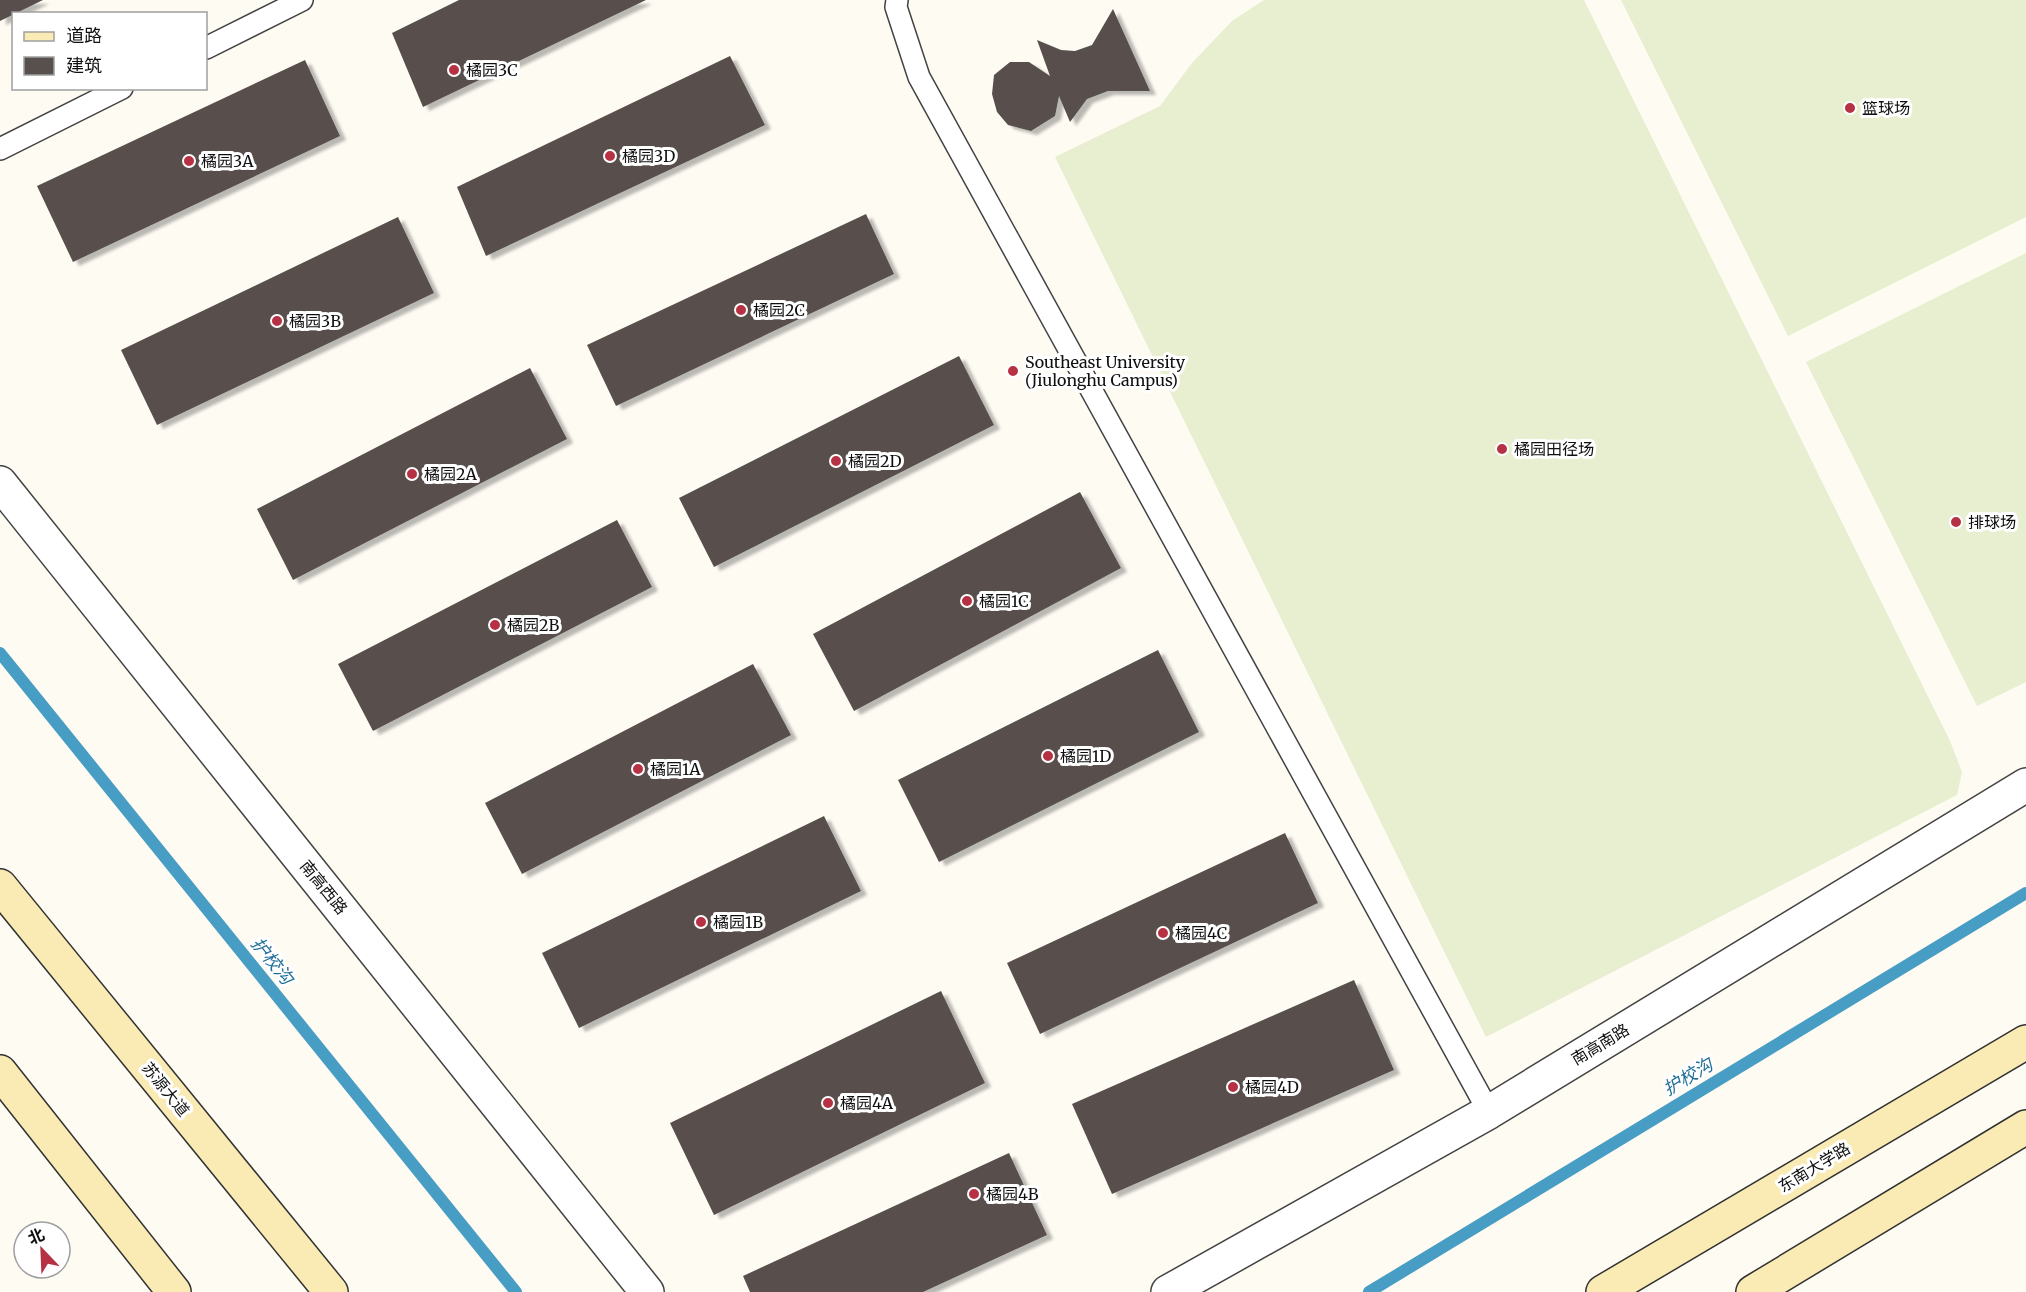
<svg xmlns="http://www.w3.org/2000/svg" width="2026" height="1292" font-family="Merriweather,'Noto Sans SC',serif">
  <style>
    .pitch { fill: #e7efd0 }
    .lines { fill: none; stroke-linecap: round; stroke-linejoin: round }
    .stream { stroke: #489dc4; stroke-width: 12 }
    .building { fill: #58504d; filter: url(#shadow) }
    .service-casing { stroke: #434343; stroke-width: 24 }
    .minor-casing { stroke: #434343; stroke-width: 36 }
    .secondary-casing { stroke: #323232; stroke-width: 36 }
    .service { stroke: #fff; stroke-width: 21 }
    .minor { stroke: #fff; stroke-width: 33 }
    .secondary { stroke: #f9ebb3; stroke-width: 33 }
    .poi-dot { fill: #b63143; stroke: #fff; stroke-width: 2 }
    .labels { text-anchor: middle; stroke-width: 6; stroke-linejoin: round; paint-order: stroke }
    .poi-label { font-size: 16px; fill: #101010; stroke: #fff; text-anchor: start }
    .street-label { font-size: 16px; fill: #101010; stroke: #fff }
    .water-label { font-size: 18px; font-style: italic; fill: #216f99; stroke: #fff }
  </style>
  <defs>
    <filter id="shadow"><feDropShadow dx="6" dy="4" stdDeviation="1.5" flood-color="#0004"/></filter>
  </defs>
  <rect width="100%" height="100%" fill="#fefbf3"/>
  <path class="pitch" d="M 1264,0 L 1584,0 L 1950,741 L 1962,772 L 1957,795 L 1486,1037 L 1055,157 L 1160,106 L 1192,63 L 1232,21 Z
    M 1621,0 L 2026,0 L 2026,217 L 1788,336 Z
    M 2026,253 L 2026,682 L 1977,706 L 1806,362 Z"/>
  <g class="lines">
    <path class="stream" d="M 0,653 L 516,1292
      M 1369,1292 L 2026,893"/>
  </g>
  <path class="building" d="M 0,0 L 43,0 L 0,21 Z
    M 459,0 L 646,0 L 423,107 L 392,33 Z
    M 1113,9 L 1150,91 L 1108,91 L 1087,99 L 1070,122 L 1059,96 L 1055,116 L 1031,131 L 1008,125 L 997,112 L 992,94 L 994,75 L 1010,62 L 1029,62 L 1050,76 L 1037,40 L 1061,50 L 1075,51 L 1092,45 Z
    M 730,56 L 765,125 L 486,256 L 457,187 Z
    M 305,60 L 340,136 L 73,262 L 37,186 Z
    M 866,214 L 894,274 L 616,406 L 587,345 Z
    M 398,217 L 434,293 L 157,425 L 121,350 Z
    M 959,356 L 994,425 L 714,567 L 679,498 Z
    M 530,368 L 567,439 L 293,580 L 257,509 Z
    M 1080,492 L 1121,568 L 854,711 L 813,634 Z
    M 617,520 L 652,587 L 373,731 L 338,664 Z
    M 1158,650 L 1199,732 L 939,862 L 898,780 Z
    M 753,664 L 791,735 L 522,874 L 485,803 Z
    M 824,816 L 861,891 L 579,1028 L 542,953 Z
    M 1285,833 L 1318,903 L 1040,1034 L 1007,963 Z
    M 1354,980 L 1394,1070 L 1112,1194 L 1072,1104 Z
    M 941,991 L 985,1083 L 714,1215 L 670,1123 Z
    M 1009,1153 L 1047,1235 L 923,1292 L 750,1292 L 743,1276 Z"/>
  <g class="lines">
    <defs>
      <path id="service" d="M 897,0 L 896,7 L 919,77 L 1489,1112
        M 206,48 L 302,0
        M 0,149 L 122,88"/>
      <path id="minor" d="M 0,483 L 647,1292
        M 1168,1292 L 1489,1112 L 2026,785"/>
      <path id="secondary" d="M 0,886 L 331,1292
        M 0,1072 L 174,1292
        M 1603,1292 L 2026,1042
        M 1753,1292 L 2026,1127"/>
    </defs>
    <use href="#service" class="service-casing"/>
    <use href="#minor" class="minor-casing"/>
    <use href="#secondary" class="secondary-casing"/>
    <use href="#service" class="service"/>
    <use href="#minor" class="minor"/>
    <use href="#secondary" class="secondary"/>
  </g>
  <g class="poi-dot">
    <circle cx="454" cy="70" r="6"/>
    <circle cx="1850" cy="108" r="6"/>
    <circle cx="610" cy="156" r="6"/>
    <circle cx="189" cy="161" r="6"/>
    <circle cx="741" cy="310" r="6"/>
    <circle cx="277" cy="321" r="6"/>
    <circle cx="1013" cy="371" r="6"/>
    <circle cx="1502" cy="449" r="6"/>
    <circle cx="836" cy="461" r="6"/>
    <circle cx="412" cy="474" r="6"/>
    <circle cx="1956" cy="522" r="6"/>
    <circle cx="967" cy="601" r="6"/>
    <circle cx="495" cy="625" r="6"/>
    <circle cx="1048" cy="756" r="6"/>
    <circle cx="638" cy="769" r="6"/>
    <circle cx="701" cy="922" r="6"/>
    <circle cx="1163" cy="933" r="6"/>
    <circle cx="1233" cy="1087" r="6"/>
    <circle cx="828" cy="1103" r="6"/>
    <circle cx="974" cy="1194" r="6"/>
  </g>
  <g class="labels">
    <g class="poi-label">
      <text x="466" y="76">橘园3C</text>
      <text x="1862" y="114">篮球场</text>
      <text x="622" y="162">橘园3D</text>
      <text x="201" y="167">橘园3A</text>
      <text x="753" y="316">橘园2C</text>
      <text x="289" y="327">橘园3B</text>
      <text x="1025" y="368">Southeast University<tspan x="1025" dy="18">(Jiulonghu Campus)</tspan></text>
      <text x="1514" y="455">橘园田径场</text>
      <text x="848" y="467">橘园2D</text>
      <text x="424" y="480">橘园2A</text>
      <text x="1968" y="528">排球场</text>
      <text x="979" y="607">橘园1C</text>
      <text x="507" y="631">橘园2B</text>
      <text x="1060" y="762">橘园1D</text>
      <text x="650" y="775">橘园1A</text>
      <text x="713" y="928">橘园1B</text>
      <text x="1175" y="939">橘园4C</text>
      <text x="1245" y="1093">橘园4D</text>
      <text x="840" y="1109">橘园4A</text>
      <text x="986" y="1200">橘园4B</text>
    </g>
    <g class="street-label">
      <text transform="translate(324 887) rotate(51)" y="6">南高西路</text>
      <text transform="translate(1600 1044) rotate(-31)" y="6">南高南路</text>
      <text transform="translate(166 1089) rotate(51)" y="6">苏源大道</text>
      <text transform="translate(1814 1167) rotate(-31)" y="6">东南大学路</text>
    </g>
    <g class="water-label">
      <text transform="translate(272 961) rotate(51)" y="6">护校沟</text>
      <text transform="translate(1688 1077) rotate(-31)" y="6">护校沟</text>
    </g>
  </g>
  <rect x="12" y="12" width="195" height="78" fill="#ffffff" stroke="#9f9f9f" stroke-width="1.5"/>
  <rect x="24" y="32" width="30" height="9" fill="#f9ebb3" stroke="#9f9f9f" stroke-width="1.5"/>
  <text x="66" y="42" font-size="18" fill="#101010">道路</text>
  <rect x="24" y="57" width="30" height="18" fill="#58504d" stroke="#9f9f9f" stroke-width="1.5"/>
  <text x="66" y="72" font-size="18" fill="#101010">建筑</text>
  <g transform="translate(42 1250) rotate(337)"><circle r="28" fill="#ffffff" stroke="#9f9f9f" stroke-width="1.5"/>
  <path d="M0-4.5L10 22L0 15L-10 22Z" fill="#b63143"/>
  <text y="-9" font-size="16" font-weight="bold" text-anchor="middle" fill="#101010">北</text>
  </g>
</svg>
